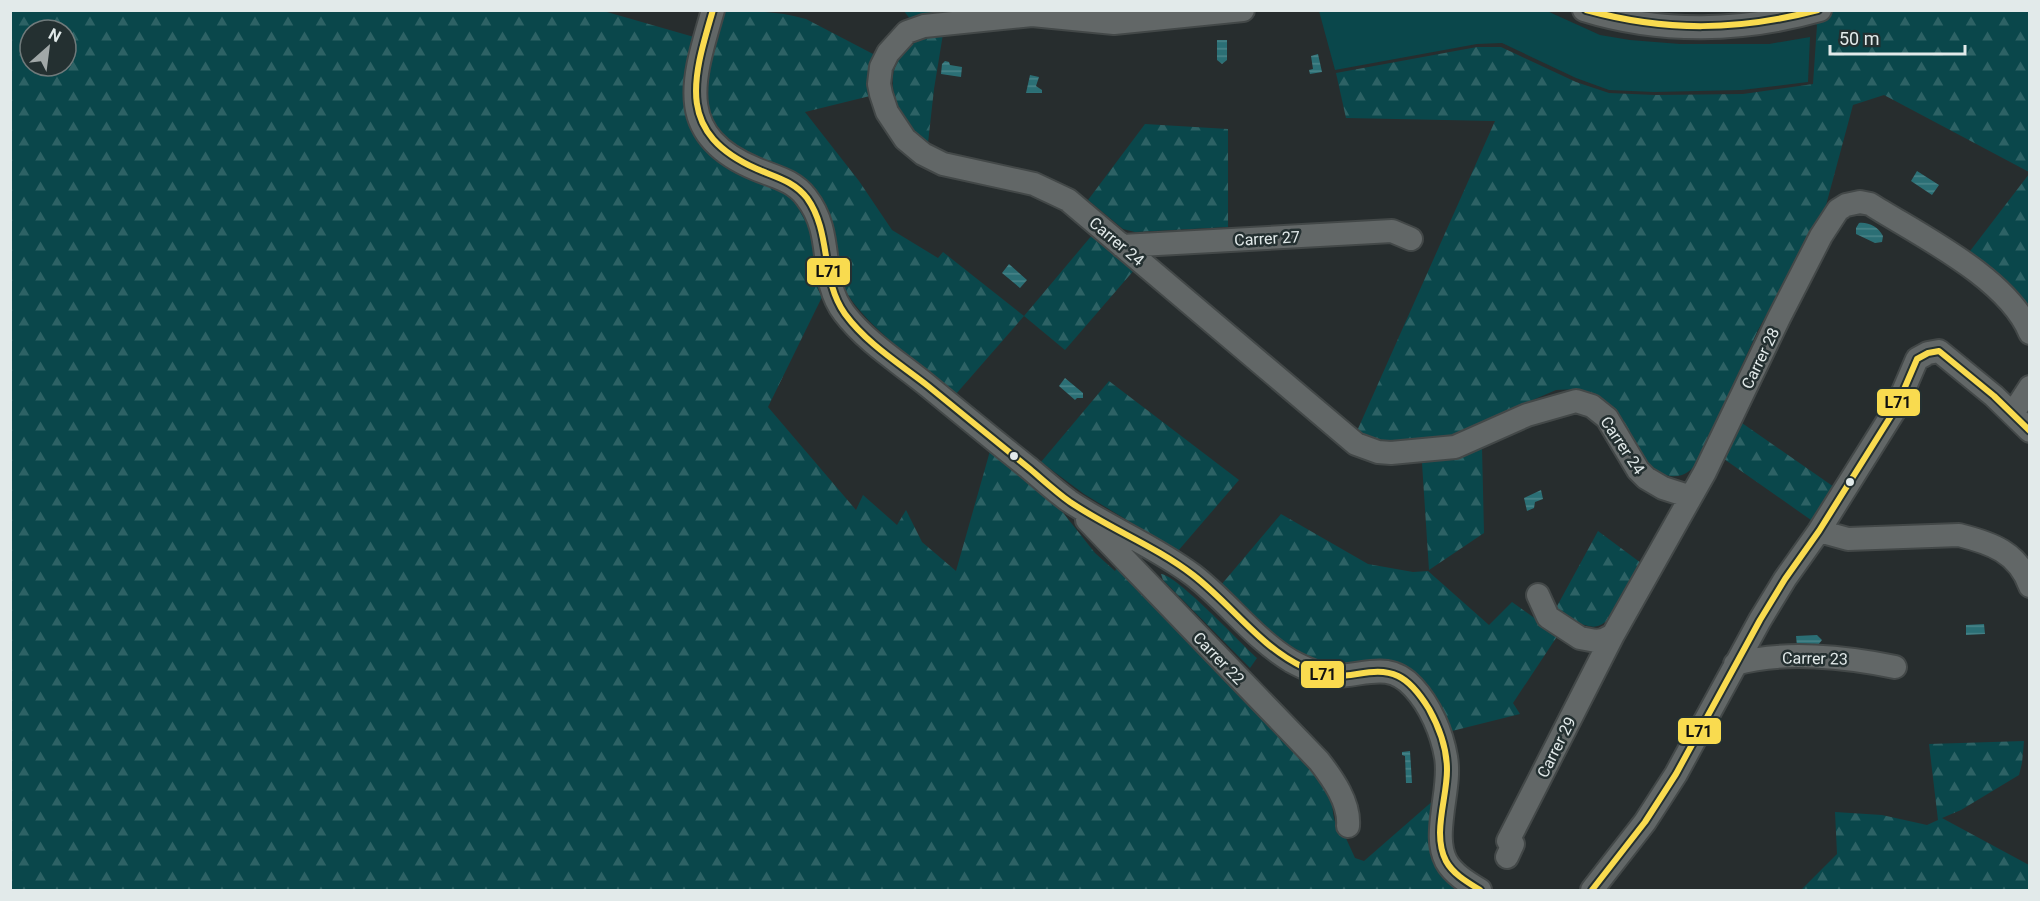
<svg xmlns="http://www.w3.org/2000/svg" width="2040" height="901" font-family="Roboto,sans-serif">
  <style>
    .green { fill: #0a474b }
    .forest { fill: url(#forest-firs); fill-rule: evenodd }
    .water { fill: url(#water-rules) }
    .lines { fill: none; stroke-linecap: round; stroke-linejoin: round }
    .minor-casing { stroke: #434848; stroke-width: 26 }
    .minor { stroke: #626767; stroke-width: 22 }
    .bus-1-casing { stroke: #243031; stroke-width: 10 }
    .bus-1 { stroke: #f9db4f; stroke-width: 6 }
    .bus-dot { fill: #e2eaea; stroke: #243031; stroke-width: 2 }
    .labels { text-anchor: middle; stroke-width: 5; stroke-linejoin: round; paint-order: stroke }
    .street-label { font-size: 16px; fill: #e2eaea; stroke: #243031 }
    .line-badge { stroke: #243031; stroke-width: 2 }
    .pale-badge-label { font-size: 16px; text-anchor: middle; font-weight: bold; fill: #111 }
  </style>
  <defs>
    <pattern id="forest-firs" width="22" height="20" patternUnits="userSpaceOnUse" patternTransform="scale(1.5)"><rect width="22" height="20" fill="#0a474b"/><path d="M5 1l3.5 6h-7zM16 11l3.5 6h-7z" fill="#2d6265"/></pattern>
    <pattern id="water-rules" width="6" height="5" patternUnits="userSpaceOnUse" patternTransform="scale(1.5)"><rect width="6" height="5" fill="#2b6f75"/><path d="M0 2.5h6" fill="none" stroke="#498489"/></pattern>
  </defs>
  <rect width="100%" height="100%" fill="#272d2e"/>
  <path class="green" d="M 1319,11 L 1547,11 L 1600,35 L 1630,40 L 1680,44 L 1769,44 L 1810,37 L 1808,82 L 1742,90 L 1654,92 L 1609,90 L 1576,78 L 1502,43 L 1477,44 L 1335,70 Z"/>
  <path class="forest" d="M 600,10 L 694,37 C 686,67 678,89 689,120 L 799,204 L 811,224 L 822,286 L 818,289 L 822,297 L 768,407 L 856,510 L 863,495 L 897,525 L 906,510 L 922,542 L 956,571 L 990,451 L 1057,505 L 1095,553 L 1115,571 L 1118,565 L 1331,790 C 1333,804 1331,827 1344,834 L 1355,858 L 1364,861 L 1435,799 C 1431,836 1422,873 1464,890 L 11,890 L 10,11 ZM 30,30 L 66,30 L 66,66 L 30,66 Z
    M 725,11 C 753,11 779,11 806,19 L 875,55 L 870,96 L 805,112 L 859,181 L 892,230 L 938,258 L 943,252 L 1024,316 L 1093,234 L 1135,269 L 1065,350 L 1024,316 L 956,394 C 925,368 856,320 842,283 C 837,269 838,253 836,238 C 834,224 827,208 819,196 C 805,175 784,169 762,160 C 684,129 706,74 725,11 Z
    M 904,11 L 954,11 L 927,13 L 910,19 Z
    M 1794,11 L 2029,11 L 2029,172 L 1884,95 L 1853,105 L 1825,209 L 1758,330 L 1698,462 C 1691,471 1682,478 1670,476 C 1638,472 1632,423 1609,404 C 1594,391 1575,388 1556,390 L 1451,435 C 1423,441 1382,448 1357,431 L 1495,121 L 1346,118 L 1336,73 L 1477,47 L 1501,47 L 1576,82 L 1609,93 L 1655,95 L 1743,94 L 1813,84 L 1817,25 Z
    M 943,34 L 934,89 L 928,143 C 918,135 909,127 903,116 C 880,77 897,38 943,34 Z
    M 1145,124 L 1228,129 L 1228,227 L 1135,232 L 1123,229 L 1088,200 Z
    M 2029,174 L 2029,309 L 2002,278 L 1967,255 Z
    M 1109,381 L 1239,480 L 1178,551 L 1084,494 L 1041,462 Z
    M 1742,423 L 1834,487 L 1811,520 L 1724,459 Z
    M 1482,448 L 1484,533 L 1429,570 L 1422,463 L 1449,459 Z
    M 1281,514 L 1368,564 L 1413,572 L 1428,571 L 1489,625 L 1512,602 L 1558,635 L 1513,703 L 1520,714 L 1448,732 L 1397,663 C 1371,654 1361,665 1338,664 C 1291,662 1252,615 1221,585 Z
    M 1598,531 L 1641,563 L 1607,620 C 1592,637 1571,617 1556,608 Z
    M 1161,574 C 1177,575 1240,643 1257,658 L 1250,668 L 1163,580 Z
    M 2024,741 L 2022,763 L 2019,775 L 1961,810 L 1942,818 L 2029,865 L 2029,890 L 1801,890 L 1837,854 L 1835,812 L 1882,815 L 1927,825 L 1938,820 L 1929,744 Z"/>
  <path class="water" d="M 1217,40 L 1227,40 L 1227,60 L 1222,64 L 1217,60 Z
    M 1318,54 L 1322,72 L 1310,74 L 1309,70 L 1313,69 L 1311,56 Z
    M 945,61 L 949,62 L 950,65 L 962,67 L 961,77 L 941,74 L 942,64 Z
    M 1030,75 L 1039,77 L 1036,86 L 1042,90 L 1042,93 L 1026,93 Z
    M 1917,171 L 1939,185 L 1932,195 L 1911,181 Z
    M 1859,223 C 1869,222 1878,227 1883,236 L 1882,242 L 1875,243 L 1856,234 L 1856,228 Z
    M 1009,264 L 1027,280 L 1020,288 L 1002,273 Z
    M 1065,378 L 1083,393 L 1083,398 L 1077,398 L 1075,400 L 1059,386 Z
    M 1541,490 L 1543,499 L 1535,502 L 1534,508 L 1527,511 L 1524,498 Z
    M 1984,624 L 1985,634 L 1966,635 L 1966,625 Z
    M 1817,635 L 1822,640 L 1818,645 L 1797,646 L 1796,636 Z
    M 1410,751 L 1412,783 L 1406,783 L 1405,756 L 1402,755 L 1402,752 Z"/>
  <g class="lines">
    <defs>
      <path id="minor" d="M 713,10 C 693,79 673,135 756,169 C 775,177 793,180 806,197 C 836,235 817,277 844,313 C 866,342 900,363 928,386 C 961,413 995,441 1029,468 C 1042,479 1055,491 1069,501 C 1109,528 1154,546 1193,575 C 1228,602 1253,638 1291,661 C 1304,668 1318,675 1334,676 C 1364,676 1389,660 1413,687 C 1430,705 1442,733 1446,757 C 1449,774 1445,793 1443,809 C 1441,826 1438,845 1446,861 C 1453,874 1468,883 1480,890
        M 1243,10 L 1114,23 L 1032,15 L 924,26 L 907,32 L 888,53 L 881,67 L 879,84 L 881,94 L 887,112 L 905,139 L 923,154 L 943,164 L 1034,184 L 1068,200 L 1356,444 L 1378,452 L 1391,453 L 1455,447 L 1527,415 L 1576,401 L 1592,406 L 1607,418 L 1638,470 L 1646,478 L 1663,488 L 1691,497
        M 1584,10 C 1661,34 1743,32 1820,10
        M 1122,246 L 1392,231 L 1411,239
        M 2013,413 L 2030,387
        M 1087,520 L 1319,761 C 1333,779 1350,803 1348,826
        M 1819,531 L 1848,539 L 1959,535 C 1991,543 2018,552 2030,586
        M 1538,595 L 1548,617 L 1580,638 L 1596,641 L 1603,640 L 1613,635 L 1705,472 L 1779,318 L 1821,236 L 1838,210 L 1846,205 L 1860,202 L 1870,204 C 1919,235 2008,278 2030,333
        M 1735,664 C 1783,650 1847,657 1895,667
        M 1507,857 L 1513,844 L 1508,841 L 1613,635
        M 1592,890 L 1645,822 L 1676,774 L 1760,620 L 1785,579 L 1819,531 L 1896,408 L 1917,359 L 1928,353 L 1939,351 L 1994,396 L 2030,431"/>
    </defs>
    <use href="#minor" class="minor-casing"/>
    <use href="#minor" class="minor"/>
    <defs>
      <path id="bus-1" d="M 713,10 C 692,81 676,133 757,169 C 775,177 794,181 807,198 C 832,233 820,279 845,314 C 867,344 900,364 928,386 C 962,414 996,441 1030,469 C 1043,480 1056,492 1070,502 C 1110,529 1155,546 1193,575 C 1231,604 1259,646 1303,667 C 1312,671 1323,676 1334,676 C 1355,677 1377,666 1398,676 C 1411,682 1421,696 1429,709 C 1439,727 1447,749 1447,770 C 1447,799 1432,834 1446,861 C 1453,874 1467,882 1480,890
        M 1586,10 C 1666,32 1738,31 1818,10
        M 1592,890 L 1645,822 L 1676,774 L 1760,620 L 1785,579 L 1819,531 L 1896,408 L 1917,359 L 1928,353 L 1939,351 L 1994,396 L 2030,431"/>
    </defs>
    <use href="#bus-1" class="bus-1-casing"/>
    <use href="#bus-1" class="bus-1"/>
  </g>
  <g class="bus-dot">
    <circle cx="1014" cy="456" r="5"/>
    <circle cx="1850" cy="482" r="5"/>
  </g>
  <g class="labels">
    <g class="street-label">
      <text transform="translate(1267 238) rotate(-3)" y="6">Carrer 27</text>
      <text transform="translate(1117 241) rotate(40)" y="6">Carrer 24</text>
      <text transform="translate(1760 358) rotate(-64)" y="6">Carrer 28</text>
      <text transform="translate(1623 445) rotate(56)" y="6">Carrer 24</text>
      <text transform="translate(1219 658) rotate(46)" y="6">Carrer 22</text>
      <text transform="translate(1815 658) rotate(1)" y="6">Carrer 23</text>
      <text transform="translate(1556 747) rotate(-63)" y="6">Carrer 29</text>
    </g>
  </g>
  <g class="line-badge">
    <rect x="806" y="257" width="45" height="29" rx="6" fill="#f9db4f"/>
    <rect x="1876" y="388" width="45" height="29" rx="6" fill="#f9db4f"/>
    <rect x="1300" y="660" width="45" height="29" rx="6" fill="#f9db4f"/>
    <rect x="1677" y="717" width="45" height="28" rx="6" fill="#f9db4f"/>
  </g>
  <g class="pale-badge-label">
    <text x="829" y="277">L71</text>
    <text x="1898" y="408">L71</text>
    <text x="1323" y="680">L71</text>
    <text x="1699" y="737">L71</text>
  </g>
  <rect width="2040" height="901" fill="none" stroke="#e2eaea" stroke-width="24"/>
  <g transform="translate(48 48) rotate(28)"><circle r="28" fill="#243031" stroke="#707a7b" stroke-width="1.5"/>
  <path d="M0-4.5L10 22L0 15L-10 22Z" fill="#a1a8a8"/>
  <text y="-9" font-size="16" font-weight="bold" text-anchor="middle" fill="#e2eaea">N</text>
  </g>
  <path d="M1830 45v9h135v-9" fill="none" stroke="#e2eaea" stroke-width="3"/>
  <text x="1839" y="45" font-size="18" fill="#e2eaea" stroke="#243031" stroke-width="4.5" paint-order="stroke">50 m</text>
</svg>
